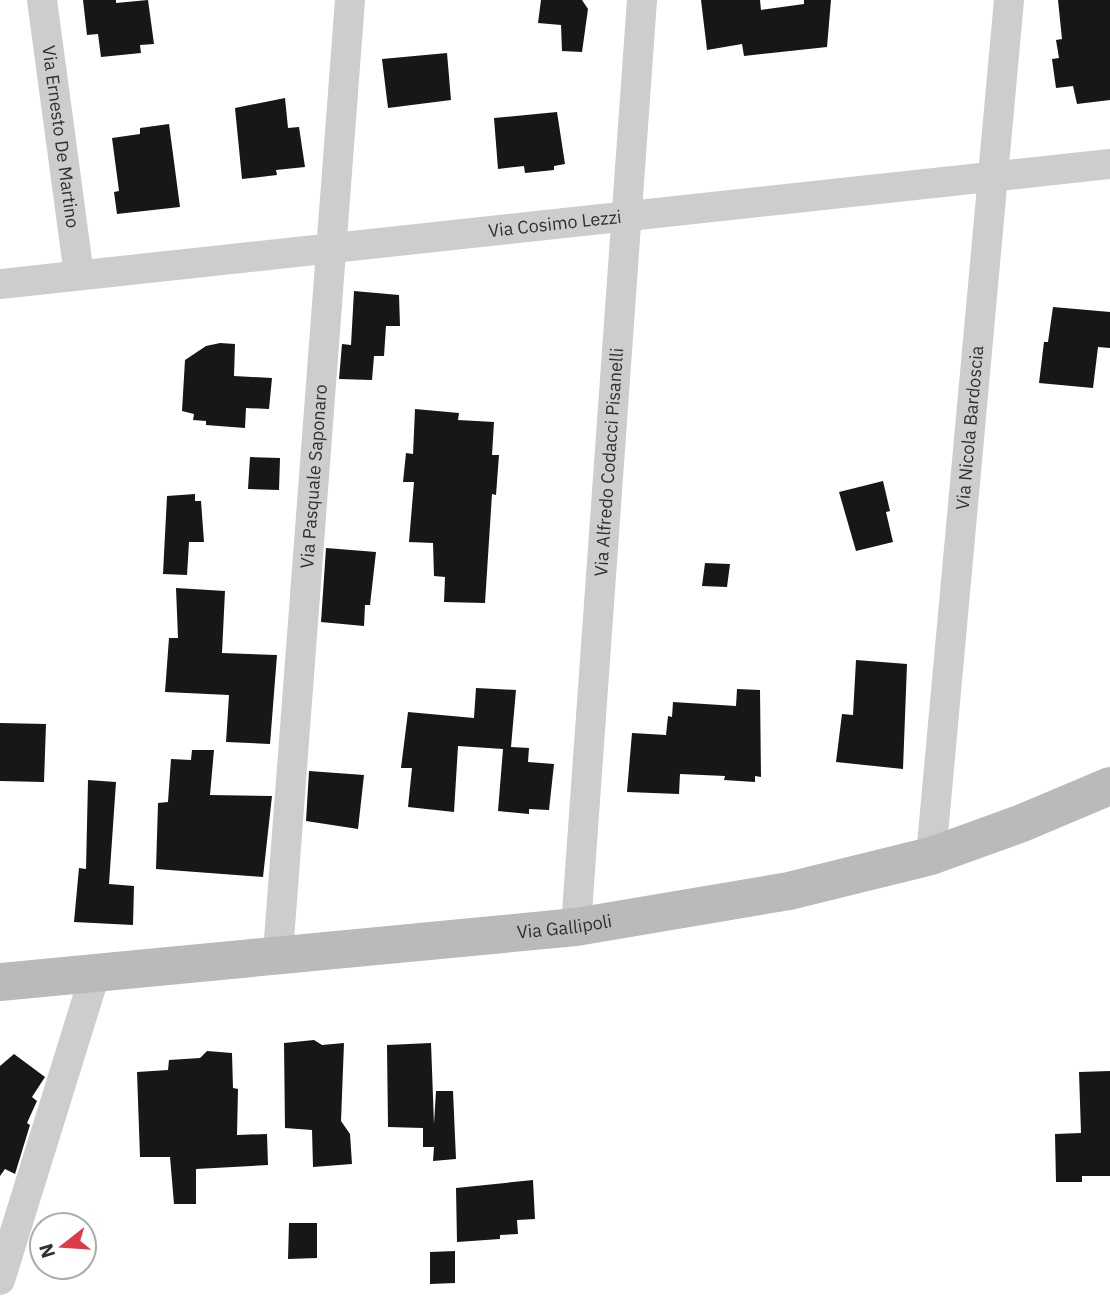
<svg xmlns="http://www.w3.org/2000/svg" width="1110" height="1309" font-family="'IBM Plex Sans',sans-serif">
  <style>
    .building { fill: #171717 }
    .lines { fill: none; stroke-linecap: round; stroke-linejoin: round }
    .street { stroke: #cdcdcd; stroke-width: 30 }
    .secondary { stroke: #bababa; stroke-width: 38 }
    .labels { text-anchor: middle; stroke-width: 7; stroke-linejoin: round; paint-order: stroke }
    .street-label { font-size: 18px; fill: #303030; stroke: #fff }
  </style>
  <rect width="100%" height="100%" fill="#fff"/>
  <path class="building" d="M 83,0 L 116,0 L 116,3 L 148,0 L 154,44 L 140,45 L 141,53 L 101,57 L 98,34 L 87,35 Z
    M 541,0 L 582,0 L 588,9 L 582,52 L 562,51 L 561,25 L 538,23 Z
    M 701,0 L 760,0 L 761,10 L 804,4 L 804,0 L 831,0 L 827,47 L 744,56 L 742,44 L 707,50 Z
    M 1058,0 L 1110,0 L 1110,100 L 1077,104 L 1073,86 L 1056,88 L 1052,59 L 1059,58 L 1056,40 L 1062,39 Z
    M 447,53 L 451,100 L 388,108 L 382,59 Z
    M 285,98 L 288,128 L 299,127 L 305,167 L 276,170 L 277,175 L 242,179 L 235,108 Z
    M 557,112 L 565,164 L 554,166 L 554,170 L 525,173 L 524,166 L 498,169 L 494,118 Z
    M 169,124 L 180,207 L 117,214 L 114,192 L 119,191 L 112,138 L 140,134 L 140,128 Z
    M 354,291 L 399,295 L 400,326 L 386,326 L 384,356 L 374,356 L 372,380 L 339,379 L 342,344 L 351,345 Z
    M 1053,307 L 1110,312 L 1110,348 L 1098,347 L 1093,388 L 1039,383 L 1044,342 L 1048,342 Z
    M 220,343 L 235,344 L 234,376 L 272,378 L 269,409 L 246,408 L 245,428 L 206,425 L 206,421 L 193,420 L 194,414 L 182,411 L 185,360 L 206,346 Z
    M 415,409 L 459,413 L 458,420 L 494,422 L 492,455 L 499,455 L 496,495 L 492,494 L 485,603 L 444,602 L 445,577 L 434,576 L 433,543 L 409,542 L 414,482 L 403,482 L 406,453 L 413,454 Z
    M 250,457 L 280,458 L 279,490 L 248,489 Z
    M 883,481 L 890,511 L 886,512 L 893,542 L 856,551 L 839,492 Z
    M 195,494 L 195,501 L 201,501 L 204,542 L 189,542 L 187,575 L 163,574 L 167,496 Z
    M 326,548 L 376,552 L 370,605 L 365,605 L 364,626 L 321,622 Z
    M 705,563 L 730,564 L 727,587 L 702,586 Z
    M 176,588 L 225,591 L 222,653 L 277,655 L 270,744 L 226,742 L 229,695 L 165,692 L 169,638 L 178,638 Z
    M 856,660 L 907,664 L 903,769 L 836,762 L 842,714 L 853,715 Z
    M 476,688 L 516,690 L 511,747 L 529,748 L 528,762 L 554,764 L 549,810 L 529,809 L 529,814 L 498,811 L 503,749 L 458,746 L 454,812 L 408,807 L 412,768 L 401,768 L 408,712 L 474,718 Z
    M 737,689 L 760,690 L 761,777 L 755,776 L 755,782 L 724,780 L 725,776 L 680,774 L 679,794 L 627,792 L 632,733 L 666,735 L 668,716 L 672,717 L 673,702 L 736,706 Z
    M 0,723 L 46,724 L 44,782 L 0,781 Z
    M 192,750 L 214,750 L 210,795 L 272,796 L 263,877 L 156,869 L 158,803 L 168,802 L 171,759 L 191,760 Z
    M 309,771 L 364,775 L 358,829 L 306,821 Z
    M 88,780 L 116,782 L 109,884 L 134,886 L 133,925 L 74,922 L 79,868 L 86,869 Z
    M 314,1040 L 322,1045 L 344,1043 L 341,1121 L 350,1134 L 352,1164 L 313,1167 L 312,1130 L 285,1128 L 284,1043 Z
    M 431,1043 L 434,1124 L 436,1091 L 453,1091 L 456,1159 L 433,1161 L 434,1147 L 423,1147 L 423,1128 L 388,1127 L 387,1045 Z
    M 207,1051 L 232,1053 L 233,1088 L 238,1089 L 237,1135 L 267,1134 L 268,1165 L 196,1169 L 196,1204 L 174,1204 L 170,1157 L 140,1157 L 137,1072 L 168,1070 L 169,1060 L 200,1058 Z
    M 14,1054 L 45,1077 L 32,1097 L 37,1101 L 27,1123 L 30,1125 L 15,1174 L 5,1169 L 0,1176 L 0,1066 Z
    M 1110,1071 L 1110,1176 L 1082,1176 L 1082,1182 L 1056,1182 L 1055,1134 L 1081,1133 L 1079,1072 Z
    M 533,1180 L 535,1219 L 517,1220 L 518,1234 L 500,1235 L 500,1239 L 457,1242 L 456,1188 Z
    M 289,1223 L 317,1223 L 317,1258 L 288,1259 Z
    M 455,1251 L 455,1283 L 430,1284 L 430,1252 Z"/>
  <g class="lines">
    <g class="street">
      <path id="s1" d="M 42,0 L 79,275"/>
      <path id="s2" d="M 0,284 L 1110,164"/>
      <path id="s3" d="M 931,856 L 1009,0"/>
      <path id="s4" d="M 576,927 L 642,0"/>
      <path id="s5" d="M 278,953 L 350,0"/>
      <path d="M 0,1280 L 96,971"/>
    </g>
    <path class="secondary" id="s6" d="M 0,982 L 576,927 L 789,891 L 931,856 L 1022,823 L 1110,786"/>
  </g>
  <g class="labels">
    <g class="street-label">
      <text dy="6" stroke="none"><textPath href="#s1" startOffset="138">Via Ernesto De Martino</textPath></text>
      <text dy="6" stroke="none"><textPath href="#s2" startOffset="558">Via Cosimo Lezzi</textPath></text>
      <text dy="6" stroke="none"><textPath href="#s3" startOffset="430">Via Nicola Bardoscia</textPath></text>
      <text dy="6" stroke="none"><textPath href="#s4" startOffset="466">Via Alfredo Codacci Pisanelli</textPath></text>
      <text dy="6" stroke="none"><textPath href="#s5" startOffset="478">Via Pasquale Saponaro</textPath></text>
      <text dy="6" stroke="none"><textPath href="#s6" startOffset="567">Via Gallipoli</textPath></text>
    </g>
  </g>
  <g transform="translate(63 1246) rotate(253)"><circle r="33" fill="#ffffff" stroke="#acacac" stroke-width="2"/>
  <path d="M0-5L12 26L0 18L-12 26Z" fill="#df3a4b"/>
  <text y="-10" font-size="19" font-weight="bold" text-anchor="middle" fill="#303030">N</text>
  </g>
</svg>
